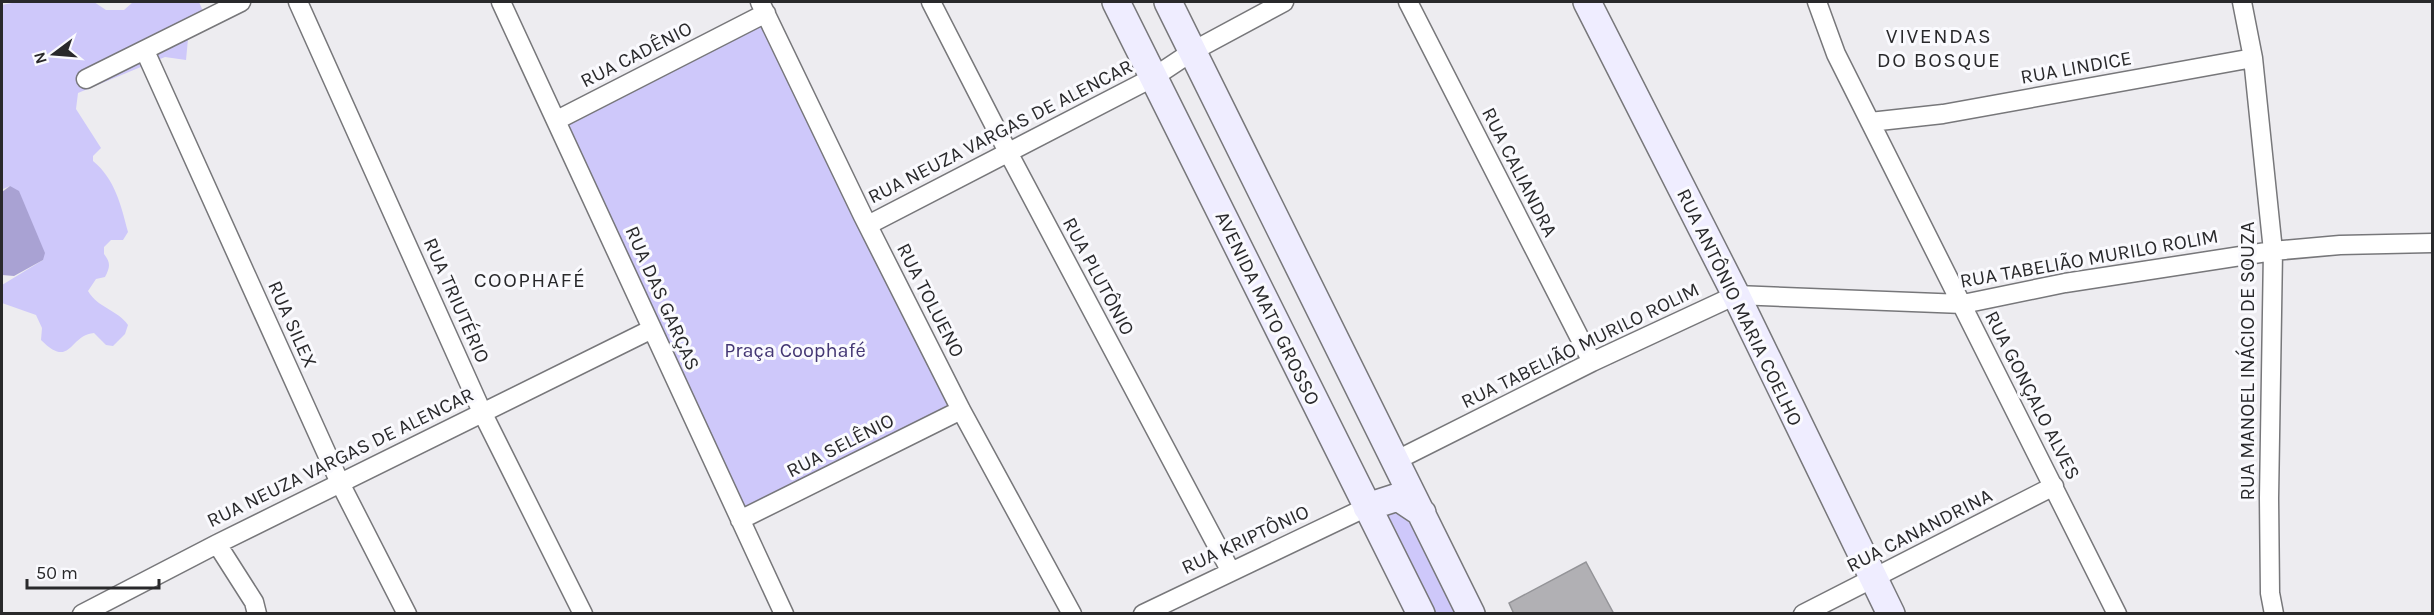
<svg xmlns="http://www.w3.org/2000/svg" width="2434" height="615" font-family="Karla,sans-serif">
  <style>
    .green { fill: #cec8fa }
    .water { fill: #a9a2d3 }
    .building { fill: #b1b0b4; stroke: #949498; stroke-width: 1.5 }
    .lines { fill: none; stroke-linecap: round; stroke-linejoin: round }
    .street-casing { stroke: #77777a; stroke-width: 21 }
    .secondary-casing { stroke: #77777a; stroke-width: 30 }
    .street { stroke: #fff; stroke-width: 18 }
    .secondary { stroke: #efedff; stroke-width: 27 }
    .labels { text-anchor: middle; stroke-width: 6; stroke-linejoin: round; paint-order: stroke }
    .street-label { font-size: 20px; fill: #29292b; stroke: #fafafe }
    .park-label { font-size: 20px; fill: #433673; stroke: #fafafe }
    .neighbourhood-label { font-size: 21px; letter-spacing: 1.5px; fill: #29292b; stroke: #fafafe }
  </style>
  <rect width="100%" height="100%" fill="#edecf0"/>
  <path class="green" d="M 17,2 L 94,2 L 106,10 L 124,10 L 133,2 L 199,2 L 210,27 L 188,39 L 186,60 L 165,57 L 78,93 L 76,109 L 101,148 L 93,156 L 93,161 C 115,179 121,205 128,232 L 123,240 L 111,240 L 104,247 L 104,254 C 111,263 110,267 105,277 L 96,279 L 88,291 C 98,308 118,310 128,325 L 125,334 L 113,346 L 106,345 L 94,333 C 69,335 71,370 41,340 L 42,328 L 36,315 L 2,303 L 2,285 L 43,260 L 10,186 L 3,189 L 2,187 L 2,5 Z
    M 766,13 L 961,410 L 740,520 L 557,120 Z
    M 1401,486 L 1463,613 L 1434,613 L 1376,497 Z"/>
  <path class="water" d="M 10,186 L 19,191 L 45,253 L 43,260 L 14,276 L 2,275 L 2,192 Z"/>
  <path class="building" d="M 1586,562 L 1614,614 L 1514,614 L 1509,603 Z"/>
  <g class="lines">
    <defs>
      <path id="street" d="M 298,2 L 482,412 L 583,614
        M 501,2 L 784,614
        M 760,2 L 863,216 L 961,410 L 1072,614
        M 931,2 L 1009,154 L 1230,570
        M 1408,2 L 1592,362
        M 1817,2 L 1836,54 L 2117,614
        M 2242,2 L 2253,58 L 2273,251 L 2269,498 L 2270,593 L 2274,614
        M 145,51 L 340,483 L 407,614
        M 86,79 L 241,2
        M 557,120 L 766,13
        M 1870,122 L 1943,114 L 2253,58
        M 868,225 L 1154,77 L 1193,51 L 1284,2
        M 1395,461 L 1592,362 L 1736,295 L 1963,304 L 2065,283 L 2273,251 L 2340,245 L 2432,243
        M 740,520 L 961,410
        M 217,544 L 254,602 L 257,614
        M 82,614 L 217,544 L 652,329
        M 1143,614 L 1367,507
        M 1803,614 L 2054,486"/>
      <path id="secondary" d="M 1116,2 L 1421,614
        M 1168,2 L 1471,614
        M 1587,2 L 1736,295 L 1891,614
        M 1367,507 L 1398,497 L 1422,513"/>
    </defs>
    <use href="#street" class="street-casing"/>
    <use href="#secondary" class="secondary-casing"/>
    <use href="#street" class="street"/>
    <use href="#secondary" class="secondary"/>
  </g>
  <g class="labels">
    <g class="street-label">
      <text transform="translate(636 54) rotate(-27)" y="7">RUA CADÊNIO</text>
      <text transform="translate(2076 67) rotate(-10)" y="7">RUA LINDICE</text>
      <text transform="translate(1000 131) rotate(-27)" y="7">RUA NEUZA VARGAS DE ALENCAR</text>
      <text transform="translate(1520 172) rotate(63)" y="7">RUA CALIANDRA</text>
      <text transform="translate(2089 258) rotate(-10)" y="7">RUA TABELIÃO MURILO ROLIM</text>
      <text transform="translate(1099 276) rotate(62)" y="7">RUA PLUTÔNIO</text>
      <text transform="translate(663 298) rotate(66)" y="7">RUA DAS GARÇAS</text>
      <text transform="translate(457 300) rotate(66)" y="7">RUA TRIUTÉRIO</text>
      <text transform="translate(931 300) rotate(63)" y="7">RUA TOLUENO</text>
      <text transform="translate(1740 307) rotate(64)" y="7">RUA ANTÔNIO MARIA COELHO</text>
      <text transform="translate(1268 308) rotate(64)" y="7">AVENIDA MATO GROSSO</text>
      <text transform="translate(293 324) rotate(66)" y="7">RUA SILEX</text>
      <text transform="translate(1580 345) rotate(-26)" y="7">RUA TABELIÃO MURILO ROLIM</text>
      <text transform="translate(2247 361) rotate(-90)" y="7">RUA MANOEL INÁCIO DE SOUZA</text>
      <text transform="translate(2033 395) rotate(63)" y="7">RUA GONÇALO ALVES</text>
      <text transform="translate(840 445) rotate(-27)" y="7">RUA SELÊNIO</text>
      <text transform="translate(340 457) rotate(-26)" y="7">RUA NEUZA VARGAS DE ALENCAR</text>
      <text transform="translate(1919 530) rotate(-27)" y="7">RUA CANANDRINA</text>
      <text transform="translate(1245 539) rotate(-25)" y="7">RUA KRIPTÔNIO</text>
    </g>
    <g class="park-label">
      <text x="795" y="357">Praça Coophafé</text>
    </g>
    <g class="neighbourhood-label">
      <text x="1939" y="43">VIVENDAS<tspan x="1939" dy="24">DO BOSQUE</tspan></text>
      <text x="530" y="287">COOPHAFÉ</text>
    </g>
  </g>
  <rect width="2434" height="615" fill="none" stroke="#29292b" stroke-width="6"/>
  <g transform="translate(54 54) rotate(254)" stroke="#fafafe" stroke-width="4.5" paint-order="stroke">
  <path d="M0-4.5L10 22L0 15L-10 22Z" fill="#29292b"/>
  <text y="-9" font-size="16" font-weight="bold" text-anchor="middle" fill="#29292b">N</text>
  </g>
  <path d="M27 579v9h132v-9" fill="none" stroke="#29292b" stroke-width="3"/>
  <text x="36" y="579" font-size="18" fill="#29292b" stroke="#fafafe" stroke-width="4.5" paint-order="stroke">50 m</text>
</svg>
